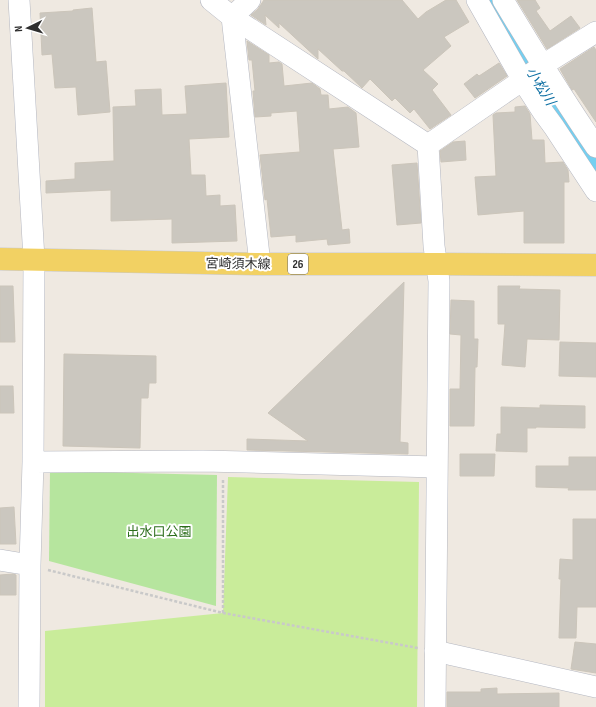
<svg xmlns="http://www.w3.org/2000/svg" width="596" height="707" font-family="'Sofia Sans Condensed','Noto Sans JP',sans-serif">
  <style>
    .green { fill: #b6e59e }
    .pitch { fill: #c9ec9a }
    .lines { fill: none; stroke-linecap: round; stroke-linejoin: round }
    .river { stroke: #75cff0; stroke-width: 28 }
    .building { fill: #cbc7bf; stroke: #cbc5ba }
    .minor-casing { stroke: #b4b7c1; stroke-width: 22 }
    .major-casing { stroke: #c9c9c9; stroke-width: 23 }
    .path { stroke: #c9c9c9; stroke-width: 2.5; stroke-dasharray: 3 2; stroke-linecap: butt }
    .minor { stroke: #fff; stroke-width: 21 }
    .major { stroke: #f2d163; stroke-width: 22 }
    .labels { text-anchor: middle; stroke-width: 4; stroke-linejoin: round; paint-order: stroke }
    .shield { fill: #fff; stroke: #6d6d6d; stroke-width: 1 }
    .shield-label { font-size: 12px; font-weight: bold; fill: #2e2e2e }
    .street-label { font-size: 13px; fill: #2e2e2e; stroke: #fff }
    .park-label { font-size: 13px; fill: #2c6e1b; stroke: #fff }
    .water-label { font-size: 14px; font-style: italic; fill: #0d6fa3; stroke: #fff }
  </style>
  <rect width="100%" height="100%" fill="#efe9e1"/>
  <path class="green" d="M 50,471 L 217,475 L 216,606 L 49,561 Z"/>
  <path class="pitch" d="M 228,477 L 419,482 L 417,707 L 45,707 L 45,631 L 223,613 Z"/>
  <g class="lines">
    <path class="river" d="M 490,0 L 513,40 L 537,82 L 555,106 L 596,170"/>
  </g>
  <path class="building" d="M 264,0 L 402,0 L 418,19 L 426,12 L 446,0 L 456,0 L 469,22 L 444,37 L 451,46 L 423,70 L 438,84 L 432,90 L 451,115 L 430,129 L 414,109 L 410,113 L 395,98 L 392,101 L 370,79 L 362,88 L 344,71 L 342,71 L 318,49 L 318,59 L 279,23 L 279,28 L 265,15 L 266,25 L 251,15 L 258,9 Z
    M 517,0 L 535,0 L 540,8 L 536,11 L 550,31 L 571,16 L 580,28 L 547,49 Z
    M 92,8 L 96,62 L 106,61 L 110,112 L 78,115 L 76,87 L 55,88 L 52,54 L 42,55 L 40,13 L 73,11 L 73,10 Z
    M 247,41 L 269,55 L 269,63 L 279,62 L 282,64 L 284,86 L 312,83 L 320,89 L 321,95 L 328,95 L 329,109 L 348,107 L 356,113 L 359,147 L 333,149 L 342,230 L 349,229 L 350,243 L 328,245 L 327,239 L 296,242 L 296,235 L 271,237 L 267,199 L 265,200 L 260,155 L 300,152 L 297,111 L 271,113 L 271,116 L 255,117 L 253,91 L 255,91 L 252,60 L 249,60 Z
    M 594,47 L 596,50 L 596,122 L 574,89 L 572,90 L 560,69 Z
    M 499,63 L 507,76 L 475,98 L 464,84 L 477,74 L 479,76 Z
    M 226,83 L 229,137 L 189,139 L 191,175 L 205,175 L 206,196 L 220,195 L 220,206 L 235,205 L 237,241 L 172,243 L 172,219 L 111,221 L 111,190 L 46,193 L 46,181 L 75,179 L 75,163 L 114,161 L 113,107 L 136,106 L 135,90 L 161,89 L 162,115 L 187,114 L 185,86 Z
    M 525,106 L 530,114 L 532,140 L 544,140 L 545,163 L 563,162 L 568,170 L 569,182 L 564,182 L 564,243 L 524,243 L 524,211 L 478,215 L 475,177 L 496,176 L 493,115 L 496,113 L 515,112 L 515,107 Z
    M 465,141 L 466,160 L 441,162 L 440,151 L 453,142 Z
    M 417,163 L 421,223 L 397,225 L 392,165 Z
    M 404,282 L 400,442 L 408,443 L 408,454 L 247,450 L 247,439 L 308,441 L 268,413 Z
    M 0,286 L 13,286 L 15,342 L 0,342 Z
    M 498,286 L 520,286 L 519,289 L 560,290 L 559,340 L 527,339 L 525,367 L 502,365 L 505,324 L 498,324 Z
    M 451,300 L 474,301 L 474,339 L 478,339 L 477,367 L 475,367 L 474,426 L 450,426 L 450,389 L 460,389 L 461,335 L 450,334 Z
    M 560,342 L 596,343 L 596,377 L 559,376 Z
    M 64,354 L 156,356 L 156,383 L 149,383 L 148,398 L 141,398 L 140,448 L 63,446 Z
    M 0,386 L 13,386 L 14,413 L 0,413 Z
    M 540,405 L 585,406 L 585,428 L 536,427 L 536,428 L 527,428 L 527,452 L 496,451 L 497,434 L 501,434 L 501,407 L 540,408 Z
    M 460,454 L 495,454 L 494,476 L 460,476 Z
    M 569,457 L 596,457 L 596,490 L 568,490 L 569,488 L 536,487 L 536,466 L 569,466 Z
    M 14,507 L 16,544 L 0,544 L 0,508 Z
    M 573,519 L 596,519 L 596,607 L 577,607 L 576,638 L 559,638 L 561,579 L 559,579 L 560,559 L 573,560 Z
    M 13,574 L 16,575 L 16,595 L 0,595 L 0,575 Z
    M 575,642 L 596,644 L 596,673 L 571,669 Z
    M 497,688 L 497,694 L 559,693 L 559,707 L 447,707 L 447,692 L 481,692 L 481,689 Z"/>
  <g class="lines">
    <defs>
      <path id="minor" d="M 19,0 L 34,259 L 33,462 L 30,565 L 29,707
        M 211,0 L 232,17 L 428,145
        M 477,0 L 523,81 L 543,112 L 554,127 L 596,191
        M 503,0 C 533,50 563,99 596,147
        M 232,17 L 260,264
        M 232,17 L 250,0
        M 428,145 L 434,246 L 439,281 L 435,707
        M 428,145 L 514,86 L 543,65 L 596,32
        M 33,462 L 203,461 L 437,467
        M 0,560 L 30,565
        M 435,651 L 596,687"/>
      <path id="major" d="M 0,259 L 260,264 L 436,264 L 596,265"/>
    </defs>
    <use href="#minor" class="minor-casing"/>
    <use href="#major" class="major-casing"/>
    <path class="path" d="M 223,480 L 223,613
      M 48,570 L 223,613 L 418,648"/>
    <use href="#minor" class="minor"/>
    <use href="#major" class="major"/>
  </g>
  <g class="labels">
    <rect class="shield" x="288" y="254" width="20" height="20" rx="3"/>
    <g class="shield-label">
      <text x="298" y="268">26</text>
    </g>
    <g class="street-label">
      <text transform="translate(238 263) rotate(1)" y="5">宮崎須木線</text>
    </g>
    <g class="park-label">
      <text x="159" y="536">出水口公園</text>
    </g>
    <g class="water-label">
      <text transform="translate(541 86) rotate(58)" y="5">小松川</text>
    </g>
  </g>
  <g transform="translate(28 28) rotate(265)" stroke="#ffffff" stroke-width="3" paint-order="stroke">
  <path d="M0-3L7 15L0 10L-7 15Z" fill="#2e2e2e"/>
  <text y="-6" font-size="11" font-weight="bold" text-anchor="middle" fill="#2e2e2e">N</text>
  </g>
</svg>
